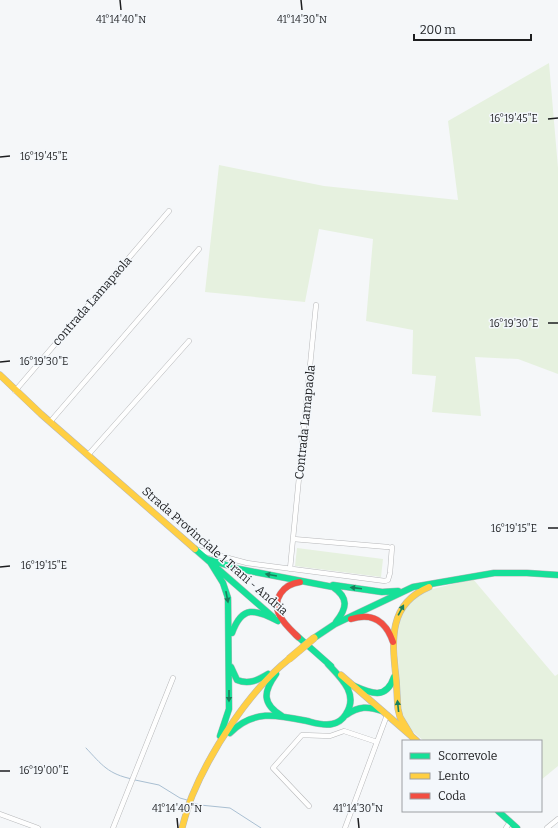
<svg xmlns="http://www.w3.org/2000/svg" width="558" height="828" font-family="Bitter,serif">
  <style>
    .green { fill: #e6f1df }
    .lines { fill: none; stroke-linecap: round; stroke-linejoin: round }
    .stream { stroke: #a9bfd2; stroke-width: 1 }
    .street-casing { stroke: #b7b8ba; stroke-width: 5.5 }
    .fast-casing { stroke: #b7b8ba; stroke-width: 7 }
    .slow-casing { stroke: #b7b8ba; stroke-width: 7 }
    .jam-casing { stroke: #b7b8ba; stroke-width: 7 }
    .street { stroke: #fefefe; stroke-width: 4.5 }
    .fast { stroke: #16e098; stroke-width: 6 }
    .slow { stroke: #ffcf43; stroke-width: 6 }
    .jam { stroke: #f24e42; stroke-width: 6 }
    .slow-bridge-casing { stroke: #c1b9b5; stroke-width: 8; stroke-linecap: butt }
    .slow-bridge { stroke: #ffcf43; stroke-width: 7 }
    .oneway { fill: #1a7f5c }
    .ticks { fill: none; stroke: #1d1e20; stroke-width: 1.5 }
    .labels { text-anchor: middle; stroke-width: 3; stroke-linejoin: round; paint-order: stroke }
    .street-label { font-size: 12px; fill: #1d1e20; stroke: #f3f7fb }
    .ticks-label { font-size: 10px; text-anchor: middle; fill: #1d1e20; stroke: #f3f7fb; stroke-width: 3; stroke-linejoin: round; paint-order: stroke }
  </style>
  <rect width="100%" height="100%" fill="#f5f7f9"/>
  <path class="green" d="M 549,63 L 558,168 L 558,374 L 518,359 L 475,357 L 481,416 L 432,412 L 436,376 L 412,374 L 413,330 L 366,321 L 373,239 L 319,229 L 305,302 L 205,292 L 219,165 L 324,186 L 458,200 L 448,121 Z
    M 297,548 L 383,559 L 381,577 L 295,566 Z
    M 473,579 L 555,676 L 558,674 L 558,766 L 541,780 L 541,741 L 424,741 L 410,729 L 400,711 L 397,629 L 404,609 L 413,597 L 425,591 Z"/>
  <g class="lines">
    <path class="stream" d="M 86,748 C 102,765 108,774 132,779
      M 135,780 L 159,785 L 180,798 L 187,800
      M 194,803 L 200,805 L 230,808 L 261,828"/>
    <defs>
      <path id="street" d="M 15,391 L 169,211
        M 50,422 L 199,249
        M 88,455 L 189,341
        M 293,539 L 388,547
        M 198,550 L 247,563 L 385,581 L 388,580 L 390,573 L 392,547
        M 290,569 L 316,305
        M 309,806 L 273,768 L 302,735 L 330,736 L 344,731 L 377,742
        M 0,814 L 38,828
        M 113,828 L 173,678
        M 345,828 L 387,715
        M 506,828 L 510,822
        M 547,828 L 558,819"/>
      <path id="fast" d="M 195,549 L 273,617
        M 207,559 L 239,569 L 333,587 C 349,598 347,608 336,622
        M 210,562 L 223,583 L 228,598 L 229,709 L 220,736
        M 333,585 L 382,592 L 398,591
        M 232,633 C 242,605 255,609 278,621
        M 296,635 L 331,666
        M 314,638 L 335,624 L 413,587 L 494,573 L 527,573 L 558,575
        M 231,667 L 237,680 C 249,685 258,680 268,674
        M 276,674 C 263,692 262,704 282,716
        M 352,685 C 370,693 386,701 394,677
        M 346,715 C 359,706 368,706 382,711
        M 230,733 C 253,709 278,715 307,721 C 315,723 324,726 332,724 C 338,723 343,719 346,714 C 359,694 341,678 328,664
        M 498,811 L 517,828"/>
      <path id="slow" d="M 0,375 L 41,414 L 195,549
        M 341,675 L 417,741
        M 412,737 L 400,717 L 398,709 C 397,699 397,688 396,678 C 392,640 388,604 429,587
        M 182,828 C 185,817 188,806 192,796 C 211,750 250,690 289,659"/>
      <path id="jam" d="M 351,619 C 372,612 386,621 393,642
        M 298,637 C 292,631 284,624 280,616 C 271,599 284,584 300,582"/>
    </defs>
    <use href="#street" class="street-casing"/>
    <use href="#fast" class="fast-casing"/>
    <use href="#slow" class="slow-casing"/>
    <use href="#jam" class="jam-casing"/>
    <use href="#street" class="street"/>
    <use href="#fast" class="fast"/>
    <use href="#slow" class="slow"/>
    <use href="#jam" class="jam"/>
    <defs>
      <path id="slow-bridge" d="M 289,659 L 314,638"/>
    </defs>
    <use href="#slow-bridge" class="slow-bridge-casing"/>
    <use href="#slow-bridge" class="slow-bridge"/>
  </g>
  <defs><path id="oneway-solid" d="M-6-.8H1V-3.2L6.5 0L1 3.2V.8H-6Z"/></defs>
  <g class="oneway">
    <use href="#oneway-solid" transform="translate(271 575) rotate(-170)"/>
    <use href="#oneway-solid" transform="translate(356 588) rotate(-173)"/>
    <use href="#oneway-solid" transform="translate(227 597) rotate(79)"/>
    <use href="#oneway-solid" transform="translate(401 610) rotate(-62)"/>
    <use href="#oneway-solid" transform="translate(229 696) rotate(90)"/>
    <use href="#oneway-solid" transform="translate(398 706) rotate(-96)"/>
  </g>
  <path class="ticks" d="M 120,0 L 121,10M 301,0 L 302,10M 548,119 L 558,118M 0,157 L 10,156M 548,323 L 558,323M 0,362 L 10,361M 548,528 L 558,528M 0,567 L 10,566M 0,771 L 10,771M 177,818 L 178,828M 358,818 L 359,828"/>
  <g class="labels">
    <g class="street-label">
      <text transform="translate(92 301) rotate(-49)" y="4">contrada Lamapaola</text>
      <text transform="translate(305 422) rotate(-84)" y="4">Contrada Lamapaola</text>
      <text transform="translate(215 551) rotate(41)" y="4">Strada Provinciale 1 Trani - Andria</text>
    </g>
  </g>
  <g class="ticks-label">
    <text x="121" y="23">41°14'40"N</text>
    <text x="302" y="23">41°14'30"N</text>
    <text x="514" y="122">16°19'45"E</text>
    <text x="44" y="160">16°19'45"E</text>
    <text x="514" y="327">16°19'30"E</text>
    <text x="44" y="365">16°19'30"E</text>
    <text x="514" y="532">16°19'15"E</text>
    <text x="44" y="569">16°19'15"E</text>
    <text x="44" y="774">16°19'00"E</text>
    <text x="177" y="812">41°14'40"N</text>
    <text x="358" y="812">41°14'30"N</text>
  </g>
  <rect x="402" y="740" width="140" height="72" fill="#f3f7fb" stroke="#9da0a3"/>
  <rect x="410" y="753" width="20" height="6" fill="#16e098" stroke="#9da0a3"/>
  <text x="438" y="760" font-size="12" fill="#1d1e20">Scorrevole</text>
  <rect x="410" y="773" width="20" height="6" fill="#ffcf43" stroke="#9da0a3"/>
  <text x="438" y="780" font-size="12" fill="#1d1e20">Lento</text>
  <rect x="410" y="793" width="20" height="6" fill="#f24e42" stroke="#9da0a3"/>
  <text x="438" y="800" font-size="12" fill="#1d1e20">Coda</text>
  <path d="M414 34v6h117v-6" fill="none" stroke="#1d1e20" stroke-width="2"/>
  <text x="420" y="34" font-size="12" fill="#1d1e20" stroke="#f3f7fb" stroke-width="3" paint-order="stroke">200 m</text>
</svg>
